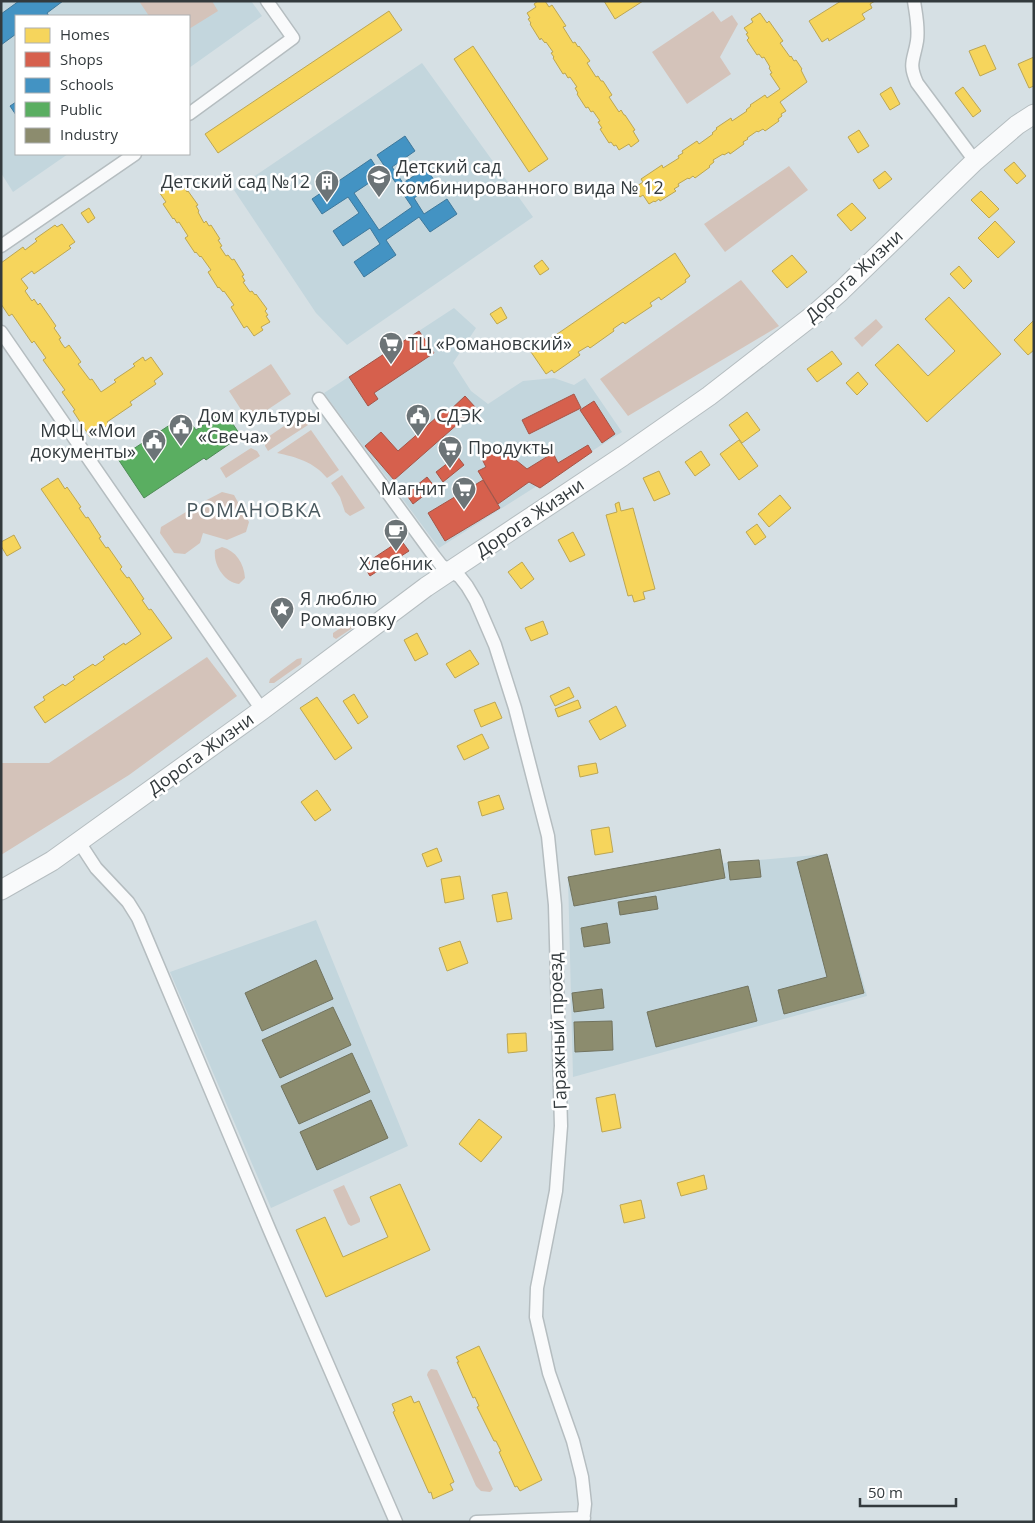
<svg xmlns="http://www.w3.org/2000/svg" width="1035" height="1523" font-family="'Open Sans',sans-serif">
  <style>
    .built { fill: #c3d6dd }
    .green { fill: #d4c3ba }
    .homes { fill: #f6d55c; stroke: #bca653 }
    .shops { fill: #d6604d; stroke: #a55548 }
    .schools { fill: #4393c3; stroke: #3e789b }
    .public { fill: #5aae61; stroke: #4e8b56 }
    .industry { fill: #8c8c6e; stroke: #71735f }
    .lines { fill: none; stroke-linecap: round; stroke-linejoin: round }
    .street-casing { stroke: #b5bdc0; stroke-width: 15 }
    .secondary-casing { stroke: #b5bdc0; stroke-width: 21 }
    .street { stroke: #f9fafb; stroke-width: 12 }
    .secondary { stroke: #f9fafb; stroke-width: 19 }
    .labels { text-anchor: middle; stroke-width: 5; stroke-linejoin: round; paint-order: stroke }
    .poi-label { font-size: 18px; fill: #333a3d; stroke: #fff; text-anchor: start }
    .street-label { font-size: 18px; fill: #333a3d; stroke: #fff }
    .quarter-label { font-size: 20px; letter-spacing: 1px; fill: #49595f; stroke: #fff }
  </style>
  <rect width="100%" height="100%" fill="#d6e0e4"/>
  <path class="built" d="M 1,1 L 251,1 L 262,16 L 189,68 L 189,16 L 16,16 L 16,154 L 68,154 L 13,192 L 1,173 Z
    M 422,63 L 533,217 L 347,345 L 316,313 L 234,190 Z
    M 454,308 L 476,328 L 453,363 L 471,391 L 488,404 L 523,381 L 554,378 L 574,385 L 585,378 L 622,432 L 439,548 L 324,393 Z
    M 720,849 L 723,863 L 827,854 L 867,996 L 573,1077 L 568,877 Z
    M 316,920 L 408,1146 L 271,1208 L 170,972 Z"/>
  <path class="green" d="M 139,1 L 212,1 L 218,11 L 189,29 L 189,16 L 149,16 Z
    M 713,11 L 721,22 L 732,15 L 738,24 L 720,57 L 731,74 L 687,104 L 652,52 Z
    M 789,166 L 808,190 L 725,252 L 704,224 Z
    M 741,280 L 779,326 L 628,416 L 600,379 Z
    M 876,319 L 883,327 L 862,347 L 854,338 Z
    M 271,364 L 291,394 L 249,422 L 229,391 Z
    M 303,413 L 305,414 L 308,425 L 268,451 L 265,446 L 265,439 Z
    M 311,430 L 339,470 L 327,478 C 314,462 296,457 277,453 Z
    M 251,448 L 257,451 L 260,456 L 226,478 L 220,468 Z
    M 342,475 L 365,508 L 350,516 L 345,512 L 340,497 L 331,483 Z
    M 222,492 L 234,495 L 249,522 L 246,532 L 227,540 L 203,533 L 200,543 L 185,554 L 174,553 L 160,533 L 161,527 L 186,512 L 198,511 L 201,503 Z
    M 222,547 C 236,551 244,563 245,578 L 239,584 C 224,582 213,564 215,550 Z
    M 351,621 L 355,622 L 354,627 L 336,639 L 333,637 L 333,633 Z
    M 207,657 L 237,696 L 129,775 L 1,855 L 1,763 L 49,763 Z
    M 302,658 L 301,664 L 274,683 L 269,683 L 270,679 L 297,659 Z
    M 344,1185 L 360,1219 L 360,1222 L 351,1226 L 348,1224 L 333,1190 Z
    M 431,1369 L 437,1370 L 493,1489 L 490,1492 L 481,1491 L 476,1486 L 427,1375 L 428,1372 Z"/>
  <path class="homes" d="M 538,1 L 545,1 L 549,7 L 552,5 L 566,26 L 563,27 L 573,43 L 575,42 L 578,47 L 579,46 L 590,61 L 587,63 L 596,77 L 598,76 L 601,81 L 603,81 L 612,95 L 609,97 L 619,112 L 621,110 L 624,115 L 625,115 L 635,130 L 633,131 L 639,141 L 631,147 L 629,144 L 619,150 L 616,145 L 614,146 L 611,142 L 609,143 L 600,129 L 602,128 L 598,122 L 600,121 L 593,111 L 591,112 L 588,107 L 586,108 L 577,94 L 578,93 L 575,88 L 577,87 L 570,77 L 568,78 L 565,73 L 563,74 L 553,58 L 554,57 L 551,53 L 553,52 L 546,42 L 545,43 L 541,38 L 540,40 L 530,24 L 531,23 L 528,19 L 530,18 L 527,13 L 536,7 L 534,4 Z
    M 604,1 L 643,1 L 615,19 Z
    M 841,1 L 875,1 L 870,4 L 872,8 L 862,14 L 865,19 L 829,41 L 828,38 L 822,42 L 809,21 Z
    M 389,11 L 402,30 L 218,153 L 205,134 Z
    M 760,13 L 767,23 L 769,21 L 783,41 L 780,43 L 790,57 L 791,56 L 794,61 L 796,60 L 802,69 L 801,70 L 807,82 L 780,102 L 786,111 L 781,114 L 782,116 L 778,119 L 779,121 L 765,131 L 763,129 L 758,132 L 757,131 L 747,138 L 748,139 L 743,142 L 744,144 L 730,154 L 729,152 L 724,155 L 723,154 L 713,160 L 714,162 L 709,166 L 710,167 L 695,178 L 693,176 L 689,179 L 688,178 L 678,184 L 679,186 L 674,189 L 676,191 L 660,201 L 659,199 L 655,202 L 654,201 L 649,204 L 643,195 L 640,197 L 634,188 L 643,182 L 641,179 L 662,165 L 663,168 L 679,158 L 678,156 L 683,153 L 682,151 L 697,141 L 699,144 L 713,134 L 712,133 L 717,129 L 716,128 L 731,118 L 732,121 L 747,111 L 746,110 L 751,106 L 750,105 L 765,95 L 767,98 L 780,89 L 770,74 L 772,73 L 769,68 L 770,67 L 764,57 L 762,58 L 759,54 L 757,55 L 747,40 L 749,38 L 746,34 L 748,33 L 744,28 L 753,22 L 751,19 Z
    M 985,45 L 996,69 L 980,76 L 969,51 Z
    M 473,46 L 548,159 L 529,172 L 454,59 Z
    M 1034,57 L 1034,86 L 1029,88 L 1018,64 Z
    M 891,87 L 900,104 L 890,110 L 880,94 Z
    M 963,87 L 981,111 L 973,117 L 955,93 Z
    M 859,130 L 869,146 L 858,153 L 848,137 Z
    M 1014,162 L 1026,176 L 1017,184 L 1004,170 Z
    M 885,171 L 892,179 L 879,189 L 873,180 Z
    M 178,183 L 182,188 L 184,187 L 187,192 L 188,191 L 198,205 L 196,206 L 199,211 L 198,212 L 204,223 L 206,221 L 209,226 L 211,225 L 220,239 L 218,240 L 222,246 L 220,247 L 226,256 L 228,255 L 232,260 L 234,259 L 244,275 L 242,276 L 245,281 L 243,282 L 250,292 L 252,291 L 255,295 L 256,294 L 267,309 L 265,311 L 268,315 L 266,316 L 270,322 L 261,327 L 263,330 L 254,336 L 247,326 L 244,328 L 231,307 L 234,305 L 224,291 L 223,292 L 219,287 L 218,288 L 208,272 L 211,270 L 201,256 L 200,257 L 196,252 L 195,253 L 185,238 L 188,236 L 179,222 L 177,223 L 174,218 L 173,219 L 163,204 L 166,202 L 159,192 L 168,186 L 169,189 Z
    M 981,191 L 999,209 L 989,218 L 971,200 Z
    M 852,203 L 866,218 L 851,231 L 837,215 Z
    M 89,208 L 95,218 L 88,223 L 81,213 Z
    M 995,221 L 1015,242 L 998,258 L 978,238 Z
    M 62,224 L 75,242 L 69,246 L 71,248 L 34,274 L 32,271 L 21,279 L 28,288 L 25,291 L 32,301 L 34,299 L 38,305 L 40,303 L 56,326 L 54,328 L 61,338 L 59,339 L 62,344 L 65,348 L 69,345 L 81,362 L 78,364 L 90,380 L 92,379 L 101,392 L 116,382 L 114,380 L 135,366 L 133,364 L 143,357 L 145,361 L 151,357 L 163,374 L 154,381 L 156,384 L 130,402 L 132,405 L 107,422 L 109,424 L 90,437 L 73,411 L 75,410 L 62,392 L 65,390 L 43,360 L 46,358 L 34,341 L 32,343 L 12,314 L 9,316 L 1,304 L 1,263 L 23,247 L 25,250 L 37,241 L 35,239 L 55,225 L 57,227 Z
    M 675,253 L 690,276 L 685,280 L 686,282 L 661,300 L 659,297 L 650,303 L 652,306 L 625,324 L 623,322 L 613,329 L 614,331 L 590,348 L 588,346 L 578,352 L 580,355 L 554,373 L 552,370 L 546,374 L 531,352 Z
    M 792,255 L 807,272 L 787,288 L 772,271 Z
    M 542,260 L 549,269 L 540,275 L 534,266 Z
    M 959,266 L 972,281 L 964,289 L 950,274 Z
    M 949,297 L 1001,354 L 927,422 L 875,365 L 898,344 L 928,376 L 955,351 L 925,319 Z
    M 501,307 L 507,318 L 497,324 L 490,314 Z
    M 1034,320 L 1034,350 L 1028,355 L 1014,340 Z
    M 832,351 L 842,364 L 817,382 L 807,369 Z
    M 858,372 L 868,384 L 857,395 L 846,383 Z
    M 747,412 L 760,430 L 742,443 L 729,425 Z
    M 739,440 L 758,466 L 739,480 L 720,454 Z
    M 701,451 L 710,465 L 695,476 L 685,462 Z
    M 659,471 L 670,494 L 654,501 L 643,478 Z
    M 58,478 L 65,489 L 67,487 L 81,507 L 79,508 L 86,518 L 88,517 L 101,537 L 99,538 L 106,548 L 108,547 L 122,567 L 120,569 L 127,578 L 129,577 L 144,599 L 142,600 L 149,610 L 151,609 L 172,638 L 45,723 L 34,707 L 45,700 L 43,697 L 63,684 L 65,686 L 75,679 L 73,677 L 93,664 L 95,666 L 105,659 L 103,657 L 124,643 L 125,645 L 141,634 L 41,489 Z
    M 780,495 L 791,508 L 769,527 L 758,514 Z
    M 619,502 L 621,511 L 633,508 L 655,589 L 643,592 L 645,599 L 634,602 L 632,595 L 628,596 L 606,515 L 617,512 L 615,504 Z
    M 757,524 L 766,537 L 755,545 L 746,532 Z
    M 573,532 L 585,555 L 570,562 L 558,540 Z
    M 14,535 L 21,548 L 7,556 L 1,546 L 1,542 Z
    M 522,562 L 534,579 L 521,589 L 508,572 Z
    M 543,621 L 548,634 L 531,641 L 525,628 Z
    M 417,633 L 428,654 L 415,661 L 404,640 Z
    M 470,650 L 479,664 L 455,678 L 446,664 Z
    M 569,687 L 574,697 L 555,706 L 550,696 Z
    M 354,694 L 368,717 L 358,724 L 343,701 Z
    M 317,697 L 352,748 L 335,760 L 300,708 Z
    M 578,700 L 581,708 L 558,717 L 555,709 Z
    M 495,702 L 502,718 L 481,727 L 474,710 Z
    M 616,706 L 626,726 L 600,740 L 589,721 Z
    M 482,734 L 489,748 L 464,760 L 457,746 Z
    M 596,763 L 598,773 L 580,777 L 578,766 Z
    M 317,790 L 331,810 L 315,821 L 301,802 Z
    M 499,795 L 504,809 L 482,816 L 478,802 Z
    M 609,827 L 613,852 L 595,855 L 591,830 Z
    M 437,848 L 442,861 L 427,867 L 422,854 Z
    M 460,876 L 464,899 L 445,903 L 441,879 Z
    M 507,892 L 512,919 L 497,922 L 492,895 Z
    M 460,941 L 468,963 L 447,971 L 439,948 Z
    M 526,1033 L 527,1051 L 508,1053 L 507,1034 Z
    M 615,1094 L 621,1128 L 602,1132 L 596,1098 Z
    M 479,1119 L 502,1137 L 481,1162 L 459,1144 Z
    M 704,1175 L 707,1189 L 681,1196 L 677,1183 Z
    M 400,1184 L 430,1250 L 326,1297 L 296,1230 L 325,1217 L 343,1257 L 388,1237 L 370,1197 Z
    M 641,1200 L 645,1218 L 624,1223 L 620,1205 Z
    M 479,1346 L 542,1480 L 520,1491 L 517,1486 L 515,1487 L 499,1452 L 501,1451 L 496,1441 L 494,1441 L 477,1407 L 479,1406 L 475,1397 L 473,1398 L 457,1362 L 459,1362 L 456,1357 Z
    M 411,1396 L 414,1403 L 419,1401 L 454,1482 L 450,1484 L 453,1490 L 433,1499 L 431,1492 L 429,1493 L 393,1412 L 395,1411 L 392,1404 Z"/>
  <path class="shops" d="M 419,331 L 434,353 L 374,393 L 378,399 L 368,406 L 349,377 Z
    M 574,394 L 581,408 L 529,434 L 522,420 Z
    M 465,396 L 476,408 L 394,480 L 365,446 L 381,432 L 398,451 L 445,410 L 447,413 Z
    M 594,401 L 615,434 L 602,443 L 580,410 Z
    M 588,445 L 592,452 L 540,488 L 529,482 L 498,504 L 478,471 L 486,467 L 482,459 L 501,448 L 527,469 L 553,453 L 558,463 Z
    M 457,456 L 464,465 L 443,482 L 436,472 Z
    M 427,477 L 435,487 L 413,504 L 406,494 Z
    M 483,480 L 500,508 L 445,541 L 428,513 Z
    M 401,540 L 409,551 L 370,576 L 363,565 Z"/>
  <path class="schools" d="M 19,1 L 63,1 L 47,13 L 49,16 L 16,16 L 16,34 L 1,45 L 1,14 Z
    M 16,102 L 16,115 L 10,106 Z
    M 405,136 L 415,151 L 392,167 L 403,183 L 426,168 L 436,183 L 414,198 L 424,214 L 447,199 L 457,214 L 430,232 L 419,217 L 386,240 L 396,255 L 364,277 L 354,262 L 380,244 L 370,228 L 343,246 L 333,231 L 359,213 L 348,197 L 322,214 L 312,199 L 371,159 L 381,175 L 354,193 L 379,230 L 412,207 L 377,155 Z"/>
  <path class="public" d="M 224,411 L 241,436 L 206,460 L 204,458 L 144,498 L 118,459 L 185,415 L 196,430 Z"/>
  <path class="industry" d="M 720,849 L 725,878 L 574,906 L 568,877 Z
    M 827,854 L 864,993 L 784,1014 L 778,990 L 827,977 L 797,862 Z
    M 759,860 L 761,877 L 730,880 L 728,862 Z
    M 656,896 L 658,909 L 620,915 L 618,902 Z
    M 607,923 L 610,943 L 584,947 L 581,928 Z
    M 316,960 L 333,999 L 262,1031 L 245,993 Z
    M 748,986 L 757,1021 L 656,1047 L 647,1012 Z
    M 602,989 L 604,1008 L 574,1012 L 572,993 Z
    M 333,1007 L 351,1045 L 280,1078 L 262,1040 Z
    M 612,1021 L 613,1050 L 575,1052 L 574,1022 Z
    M 352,1053 L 370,1092 L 299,1124 L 281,1086 Z
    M 371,1100 L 388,1138 L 317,1170 L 300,1132 Z"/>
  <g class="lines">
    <defs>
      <path id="street" d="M 914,1 C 916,15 919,27 917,41 C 914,60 908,63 917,83 L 975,161
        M 189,114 L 293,38 L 267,1
        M 1,246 L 135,154
        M 1,332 L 262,710
        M 319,399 L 434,556 L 441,565 L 460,577 L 467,586 L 476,601 L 495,645 L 515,708 L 548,836 L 555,905 L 561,1126 L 556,1191 L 537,1288 L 536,1317 L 549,1373 L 573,1441 L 582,1477 L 585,1504 L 583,1522
        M 79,842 L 96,868 L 128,902 L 138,918 L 270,1231 L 396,1522
        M 476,1522 L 584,1518"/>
      <path id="secondary" d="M 1,890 L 52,861 L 262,710 L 426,587 L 623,456 L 709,396 L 816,313 L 841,291 L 975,161 L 1017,125 L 1034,114"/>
    </defs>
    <use href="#street" class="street-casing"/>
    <use href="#secondary" class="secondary-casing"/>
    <use href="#street" class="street"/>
    <use href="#secondary" class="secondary"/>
  </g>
  <defs>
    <symbol id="school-pin" viewBox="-11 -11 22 30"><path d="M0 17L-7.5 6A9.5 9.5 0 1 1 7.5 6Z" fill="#6c7477" stroke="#fff"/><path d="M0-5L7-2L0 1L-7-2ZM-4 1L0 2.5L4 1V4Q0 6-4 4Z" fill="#fff"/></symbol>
    <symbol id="building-pin" viewBox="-11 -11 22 30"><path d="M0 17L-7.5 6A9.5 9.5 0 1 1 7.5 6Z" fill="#6c7477" stroke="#fff"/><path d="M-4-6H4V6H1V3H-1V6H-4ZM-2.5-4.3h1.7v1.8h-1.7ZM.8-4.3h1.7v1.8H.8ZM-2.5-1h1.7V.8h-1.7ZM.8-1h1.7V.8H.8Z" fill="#fff"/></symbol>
    <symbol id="supermarket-pin" viewBox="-11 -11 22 30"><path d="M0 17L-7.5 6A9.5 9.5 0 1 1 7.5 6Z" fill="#6c7477" stroke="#fff"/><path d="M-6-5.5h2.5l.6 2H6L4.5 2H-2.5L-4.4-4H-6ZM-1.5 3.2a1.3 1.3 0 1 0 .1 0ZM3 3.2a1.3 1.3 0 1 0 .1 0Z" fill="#fff"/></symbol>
    <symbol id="civic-pin" viewBox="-11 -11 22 30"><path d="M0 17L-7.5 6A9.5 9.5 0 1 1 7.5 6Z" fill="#6c7477" stroke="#fff"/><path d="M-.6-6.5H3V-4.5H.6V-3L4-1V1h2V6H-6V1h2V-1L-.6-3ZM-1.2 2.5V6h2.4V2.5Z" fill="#fff"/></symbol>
    <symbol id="cafe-pin" viewBox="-11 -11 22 30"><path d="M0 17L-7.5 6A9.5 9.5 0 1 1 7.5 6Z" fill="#6c7477" stroke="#fff"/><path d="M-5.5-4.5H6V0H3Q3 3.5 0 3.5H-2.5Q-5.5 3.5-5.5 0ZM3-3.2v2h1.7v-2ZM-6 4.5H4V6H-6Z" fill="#fff"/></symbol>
    <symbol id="sight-pin" viewBox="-11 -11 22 30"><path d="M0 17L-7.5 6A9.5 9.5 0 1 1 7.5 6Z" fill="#6c7477" stroke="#fff"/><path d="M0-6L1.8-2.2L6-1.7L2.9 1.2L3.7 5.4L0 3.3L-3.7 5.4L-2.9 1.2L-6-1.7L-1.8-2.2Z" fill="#fff"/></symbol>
  </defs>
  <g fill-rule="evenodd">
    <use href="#school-pin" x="365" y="163" width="28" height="38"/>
    <use href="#building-pin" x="313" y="168" width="28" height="38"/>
    <use href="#supermarket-pin" x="377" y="330" width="28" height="38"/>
    <use href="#civic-pin" x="404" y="402" width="28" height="38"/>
    <use href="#civic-pin" x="167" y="412" width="28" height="38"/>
    <use href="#civic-pin" x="140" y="427" width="28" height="38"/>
    <use href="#supermarket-pin" x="436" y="434" width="28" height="38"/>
    <use href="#supermarket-pin" x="450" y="475" width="28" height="38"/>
    <use href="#cafe-pin" x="382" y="517" width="28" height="38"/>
    <use href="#sight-pin" x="268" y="595" width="28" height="38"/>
  </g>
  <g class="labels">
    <g class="poi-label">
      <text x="396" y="173">Детский сад<tspan x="396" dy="21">комбинированного вида № 12</tspan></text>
      <text x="310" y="188" text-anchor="end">Детский сад №12</text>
      <text x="408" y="350">ТЦ «Романовский»</text>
      <text x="198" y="422">Дом культуры<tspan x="198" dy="21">«Свеча»</tspan></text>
      <text x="436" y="422">СДЭК</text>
      <text x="136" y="437" text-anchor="end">МФЦ «Мои<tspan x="136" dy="21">документы»</tspan></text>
      <text x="468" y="454">Продукты</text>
      <text x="446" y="495" text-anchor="end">Магнит</text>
      <text x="396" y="570" text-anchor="middle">Хлебник</text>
      <text x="300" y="605">Я люблю<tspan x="300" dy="21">Романовку</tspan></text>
    </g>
    <g class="street-label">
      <text transform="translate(854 276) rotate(-43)" y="6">Дорога Жизни</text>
      <text transform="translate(530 518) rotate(-34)" y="6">Дорога Жизни</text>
      <text transform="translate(201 754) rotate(-36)" y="6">Дорога Жизни</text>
      <text transform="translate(558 1031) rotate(-92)" y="6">Гаражный проезд</text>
    </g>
    <g class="quarter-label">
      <text x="254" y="517">РОМАНОВКА</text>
    </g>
  </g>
  <rect width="1035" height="1523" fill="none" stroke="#333a3d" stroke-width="5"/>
  <rect x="15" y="15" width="175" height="140" fill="#ffffff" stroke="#adb0b1"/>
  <rect x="25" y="28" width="25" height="15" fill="#f6d55c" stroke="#adb0b1"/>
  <text x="60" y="40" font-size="15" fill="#333a3d">Homes</text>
  <rect x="25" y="52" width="25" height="15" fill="#d6604d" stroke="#adb0b1"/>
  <text x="60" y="65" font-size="15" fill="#333a3d">Shops</text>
  <rect x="25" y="78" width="25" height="15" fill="#4393c3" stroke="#adb0b1"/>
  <text x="60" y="90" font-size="15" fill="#333a3d">Schools</text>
  <rect x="25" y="102" width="25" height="15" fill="#5aae61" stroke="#adb0b1"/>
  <text x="60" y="115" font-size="15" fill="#333a3d">Public</text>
  <rect x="25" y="128" width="25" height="15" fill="#8c8c6e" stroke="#adb0b1"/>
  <text x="60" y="140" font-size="15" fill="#333a3d">Industry</text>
  <path d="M860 1498v8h96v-8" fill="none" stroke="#333a3d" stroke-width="2.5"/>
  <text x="868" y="1498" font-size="15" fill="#333a3d" stroke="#ffffff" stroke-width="4" paint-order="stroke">50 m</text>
</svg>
